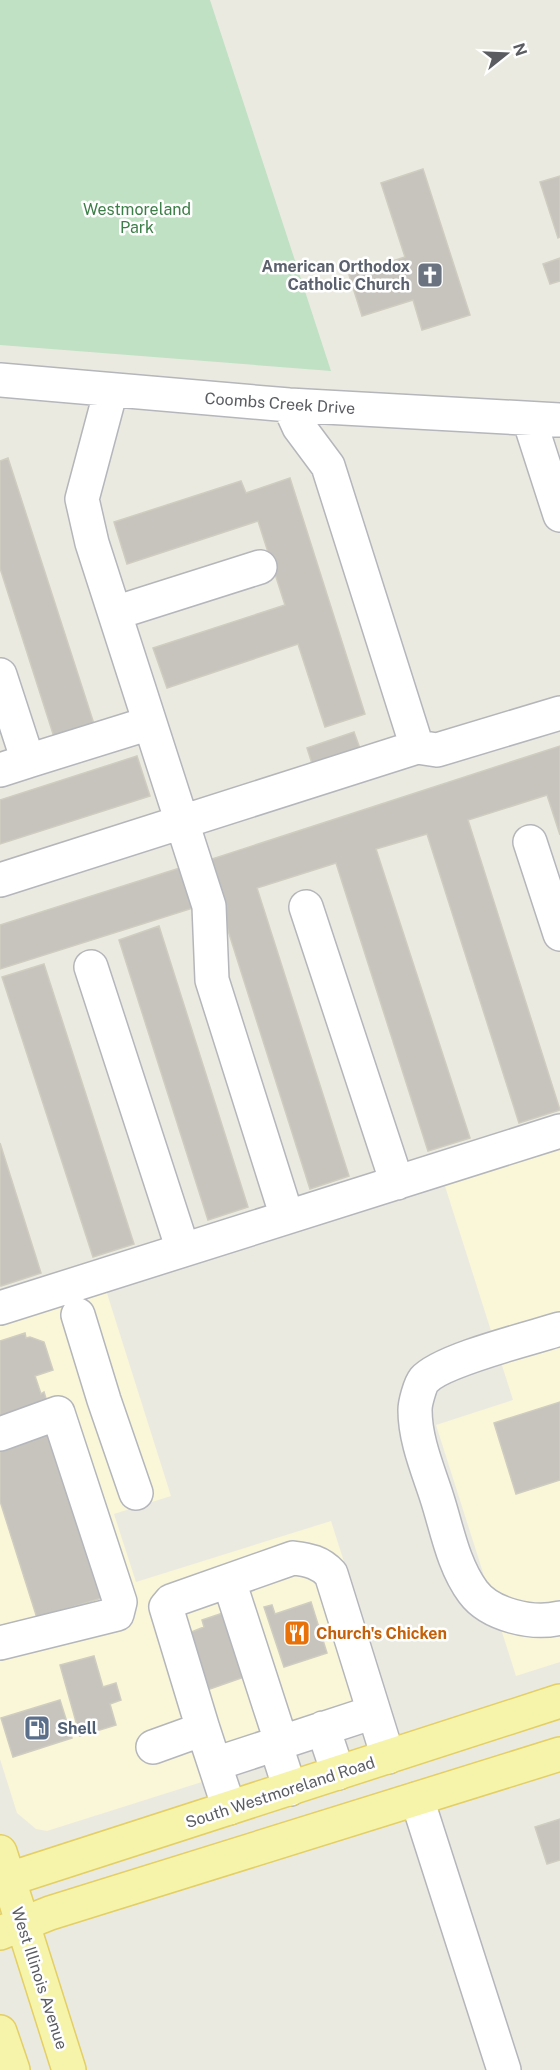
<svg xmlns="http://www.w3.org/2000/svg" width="560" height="2070" font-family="'Public Sans',sans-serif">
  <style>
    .commercial { fill: #faf6d8 }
    .green { fill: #c0e1c4 }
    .building { fill: #c7c4be; stroke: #cfccc0; stroke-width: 1.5 }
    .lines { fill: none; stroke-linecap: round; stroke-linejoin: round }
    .minor-casing { stroke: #b4b6bb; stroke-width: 36 }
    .major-casing { stroke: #e3cf63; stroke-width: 36 }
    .minor { stroke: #fff; stroke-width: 33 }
    .major { stroke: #f6f4ab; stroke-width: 33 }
    .labels { text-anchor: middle; stroke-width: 5; stroke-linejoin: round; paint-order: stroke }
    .park-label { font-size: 16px; fill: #3c7e47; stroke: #fff }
    .worship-label { font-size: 16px; font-weight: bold; fill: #5b616d; stroke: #fff; text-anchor: end }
    .street-label { font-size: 16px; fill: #5a5c61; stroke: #fff }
    .food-label { font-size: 16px; font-weight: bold; fill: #c56008; stroke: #fff; text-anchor: start }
    .service-label { font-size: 16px; font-weight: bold; fill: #4e5e75; stroke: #fff; text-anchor: start }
  </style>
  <rect width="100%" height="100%" fill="#ebeae1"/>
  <path class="commercial" d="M 560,1146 L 560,1662 L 516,1676 L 436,1425 L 513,1400 L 444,1183 Z
    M 106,1290 L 171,1496 L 114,1514 L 136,1582 L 331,1521 L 395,1721 L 47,1831 L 36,1829 L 17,1813 L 0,1759 L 0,1324 Z"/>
  <path class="green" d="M 0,0 L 210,0 L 331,371 L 0,345 Z"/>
  <path class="building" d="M 423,169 L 470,315 L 422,330 L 413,300 L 362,316 L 349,275 L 405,257 L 381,183 Z
    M 560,176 L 560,237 L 558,238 L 540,182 Z
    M 560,258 L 560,281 L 550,284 L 543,264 Z
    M 8,458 L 95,727 L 55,740 L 0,568 L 0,461 Z
    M 290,478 L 365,714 L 325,727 L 298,644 L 167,688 L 153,648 L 285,605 L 258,521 L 127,564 L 114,522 L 241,481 L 246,493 Z
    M 354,732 L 362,754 L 314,770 L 307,748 Z
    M 560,746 L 560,835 L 547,795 L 468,820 L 560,1110 L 519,1123 L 427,834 L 376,849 L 470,1138 L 428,1151 L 336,863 L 257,888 L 349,1176 L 310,1189 L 206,861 Z
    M 137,756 L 150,796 L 0,844 L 0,800 Z
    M 183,867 L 196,907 L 0,969 L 0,925 Z
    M 159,926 L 248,1207 L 208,1220 L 119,940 Z
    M 44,964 L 134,1244 L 93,1257 L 2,977 Z
    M 0,1143 L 41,1273 L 1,1286 L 0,1284 Z
    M 25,1333 L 26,1338 L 30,1337 L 44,1342 L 53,1370 L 35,1376 L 41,1394 L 44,1392 L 48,1405 L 0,1421 L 0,1341 Z
    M 560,1402 L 560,1480 L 516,1494 L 494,1423 Z
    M 52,1430 L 105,1597 L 37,1618 L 0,1501 L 0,1447 Z
    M 311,1602 L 327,1653 L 284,1667 L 264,1607 L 272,1605 L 275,1614 Z
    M 223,1613 L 244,1677 L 207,1690 L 189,1633 L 204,1627 L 202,1620 Z
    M 94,1656 L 103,1687 L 116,1683 L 121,1700 L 110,1704 L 116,1725 L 80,1736 L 60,1665 Z
    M 60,1700 L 72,1738 L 13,1757 L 1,1718 Z
    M 560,1819 L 560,1860 L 547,1864 L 535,1827 Z"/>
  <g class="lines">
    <defs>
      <path id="minor" d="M 0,380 L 289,405 L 560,420
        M 111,390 L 82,499 L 92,543 L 209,906 L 212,980 L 287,1217
        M 529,419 L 560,515
        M 115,613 L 260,567
        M 0,675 L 28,761 L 150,723
        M 417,747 L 437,750 L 560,713
        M 0,770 L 28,761
        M 530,842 L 560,934
        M 0,880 L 417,747 L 328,466 L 299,427 L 289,405
        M 306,907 L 397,1183
        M 91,967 L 183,1250
        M 0,1308 L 560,1131
        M 78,1315 L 104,1400 L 136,1493
        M 560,1329 C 532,1338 441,1360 424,1380 C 420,1385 415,1403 415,1410 C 415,1440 428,1470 437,1498 C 447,1529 453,1565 473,1592 C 490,1615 533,1625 560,1618
        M 0,1434 L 58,1413 L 120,1602 L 117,1614 L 0,1643
        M 229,1581 L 278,1732 L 280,1758 L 290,1789
        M 323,1728 L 338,1773
        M 153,1747 L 203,1729
        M 215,1764 L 374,1712
        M 417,1799 L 504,2070
        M 229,1808 L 203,1729 L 166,1607 L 171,1601 L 293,1558 C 309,1560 320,1562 331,1574 L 388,1757"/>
      <path id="major" d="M 0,1852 L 69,2070
        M 0,1882 L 560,1701
        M 0,1933 L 50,1913 L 560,1754
        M 0,2032 L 13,2070"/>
    </defs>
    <use href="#minor" class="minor-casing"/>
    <use href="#major" class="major-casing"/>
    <use href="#minor" class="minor"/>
    <use href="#major" class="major"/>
  </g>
  <defs>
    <symbol id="church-square" viewBox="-11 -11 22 22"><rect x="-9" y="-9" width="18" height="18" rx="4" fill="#6b7280" stroke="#fff"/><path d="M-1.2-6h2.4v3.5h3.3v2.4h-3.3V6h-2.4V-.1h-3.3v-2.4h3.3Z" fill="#fff"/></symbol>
    <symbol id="restaurant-square" viewBox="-11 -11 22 22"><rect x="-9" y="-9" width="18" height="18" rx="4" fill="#e8710a" stroke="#fff"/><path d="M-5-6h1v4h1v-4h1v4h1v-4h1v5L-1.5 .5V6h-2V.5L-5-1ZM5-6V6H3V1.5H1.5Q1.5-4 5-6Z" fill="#fff"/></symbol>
    <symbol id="fuel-square" viewBox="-11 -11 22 22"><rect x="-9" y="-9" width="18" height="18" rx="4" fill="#5c6f8a" stroke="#fff"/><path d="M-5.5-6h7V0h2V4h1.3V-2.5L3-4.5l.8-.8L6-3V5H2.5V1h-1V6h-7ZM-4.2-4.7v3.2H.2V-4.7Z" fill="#fff"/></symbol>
  </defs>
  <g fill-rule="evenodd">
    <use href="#church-square" x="415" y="260" width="30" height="30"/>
    <use href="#restaurant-square" x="282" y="1618" width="30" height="30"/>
    <use href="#fuel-square" x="22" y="1713" width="30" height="30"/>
  </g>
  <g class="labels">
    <g class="park-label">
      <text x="137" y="215">Westmoreland<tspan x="137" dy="18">Park</tspan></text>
    </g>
    <g class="worship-label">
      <text x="410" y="272">American Orthodox<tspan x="410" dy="18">Catholic Church</tspan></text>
    </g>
    <g class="street-label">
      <text transform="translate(280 403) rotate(4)" y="6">Coombs Creek Drive</text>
      <text transform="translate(280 1792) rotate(-18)" y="6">South Westmoreland Road</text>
      <text transform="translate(40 1978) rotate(72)" y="6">West Illinois Avenue</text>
    </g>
    <g class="food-label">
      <text x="316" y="1639">Church's Chicken</text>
    </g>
    <g class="service-label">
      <text x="57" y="1734">Shell</text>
    </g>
  </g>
  <g transform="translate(506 54) rotate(72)" stroke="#ffffff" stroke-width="4.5" paint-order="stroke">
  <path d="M0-4.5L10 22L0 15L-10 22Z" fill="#5a5c61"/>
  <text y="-9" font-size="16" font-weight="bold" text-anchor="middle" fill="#5a5c61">N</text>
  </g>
</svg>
